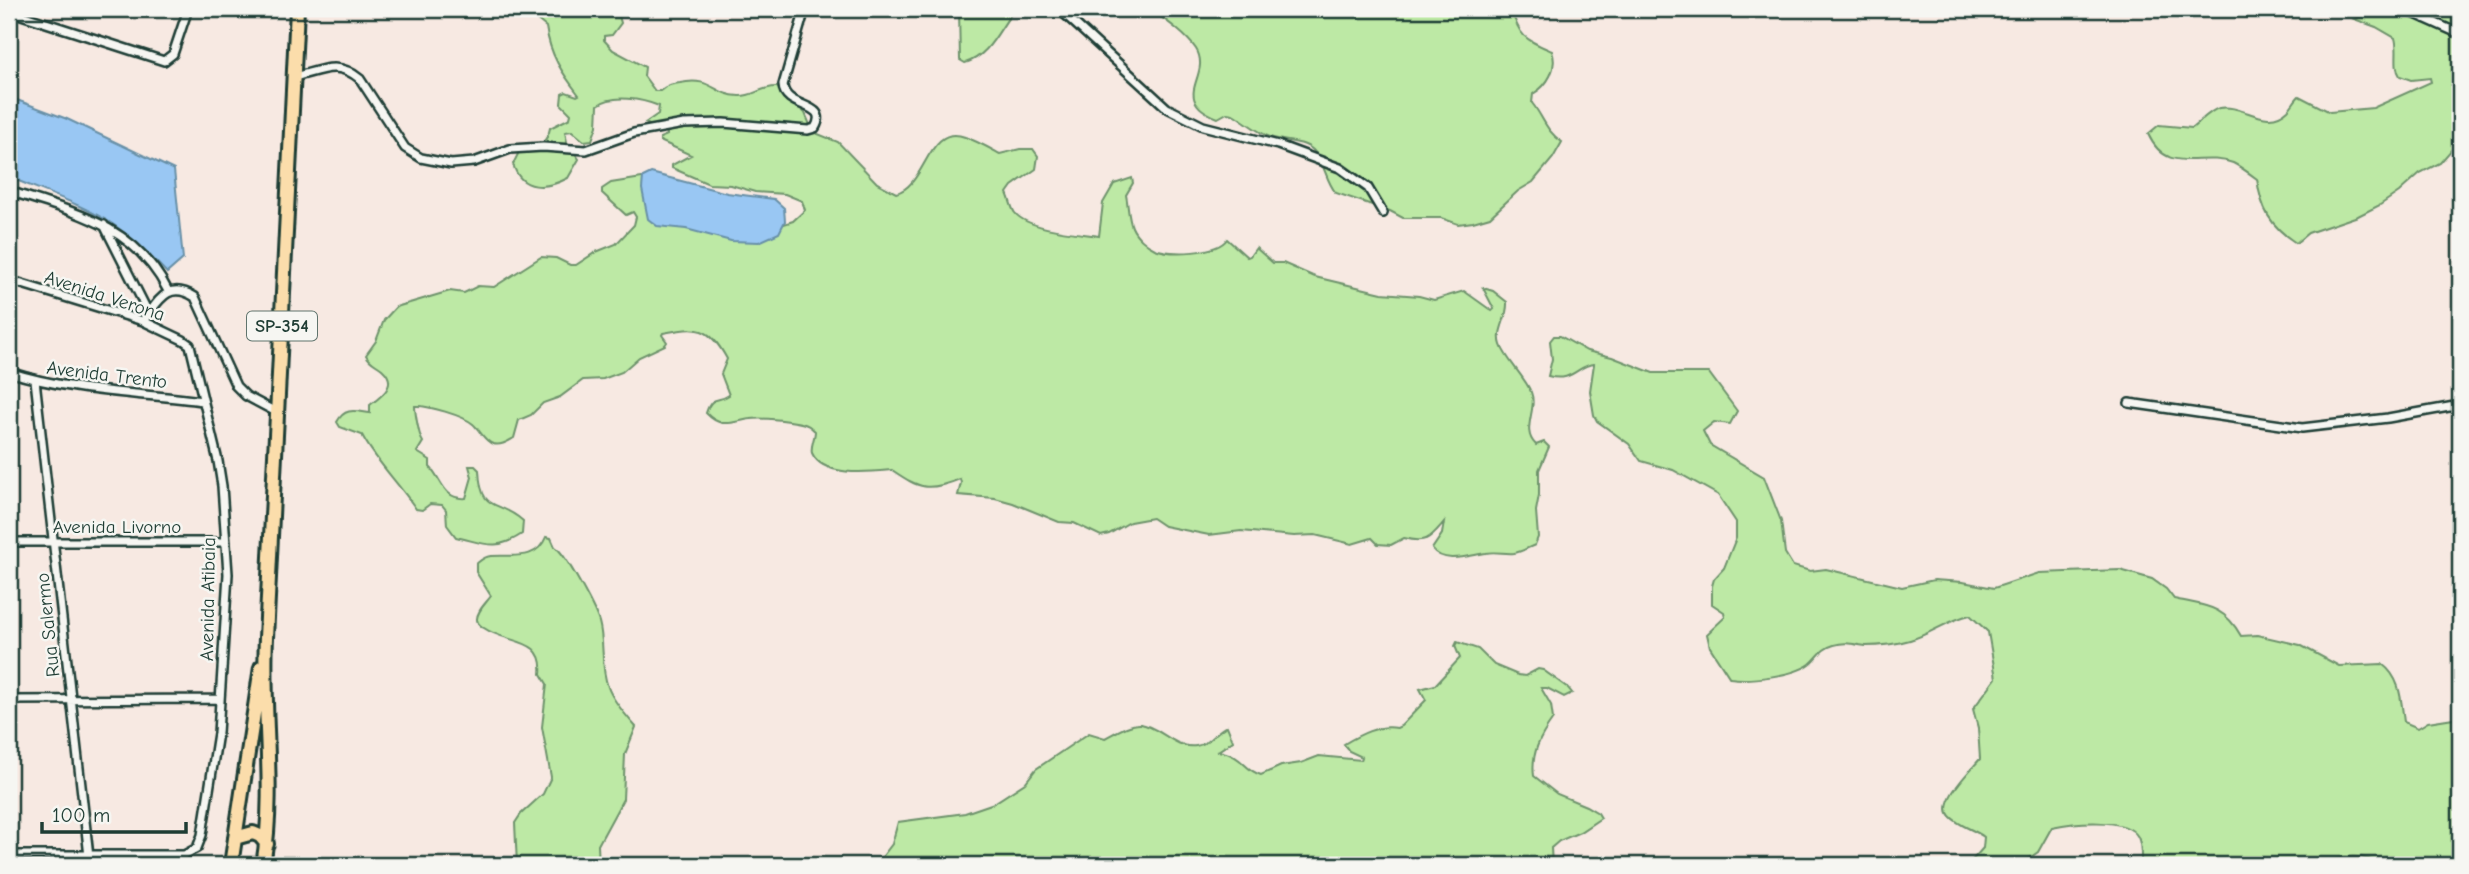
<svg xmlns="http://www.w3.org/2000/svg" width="2469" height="874" font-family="'Comic Neue',sans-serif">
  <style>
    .green { fill: #bde9a5; stroke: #6e936c; stroke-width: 2 }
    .water { fill: #99c7f3; stroke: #6890a7; stroke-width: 2 }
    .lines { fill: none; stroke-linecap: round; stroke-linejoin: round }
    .minor-casing { stroke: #1f3d34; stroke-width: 12 }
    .primary-casing { stroke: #1f3d34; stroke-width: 18 }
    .minor { stroke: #f6f6f2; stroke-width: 7 }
    .primary { stroke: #fbddab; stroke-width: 12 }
    .labels { text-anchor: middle; stroke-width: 5; stroke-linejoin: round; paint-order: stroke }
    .shield { fill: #f6f6f2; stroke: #60746d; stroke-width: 2 }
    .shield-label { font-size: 18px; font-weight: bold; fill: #1f3d34 }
    .street-label { font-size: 19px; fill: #1f3d34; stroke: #f6f6f2 }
  </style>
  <rect width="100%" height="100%" fill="#f7e9e2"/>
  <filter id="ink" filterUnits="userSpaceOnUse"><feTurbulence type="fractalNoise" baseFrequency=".0143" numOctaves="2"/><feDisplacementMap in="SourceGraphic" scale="14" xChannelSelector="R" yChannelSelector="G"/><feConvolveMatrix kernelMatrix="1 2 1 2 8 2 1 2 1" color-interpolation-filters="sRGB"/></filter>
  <g filter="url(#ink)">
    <path class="green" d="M 524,9 L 617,9 L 621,23 L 612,35 L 604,36 L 604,40 L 613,50 L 645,67 L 644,76 L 655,91 L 660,91 C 667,85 671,84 680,83 C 712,76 713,95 739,96 C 752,97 763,86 777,87 L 805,113 L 813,132 L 838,142 L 877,183 L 896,193 C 927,185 927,123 965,137 C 977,141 989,148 1000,154 L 1020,149 L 1033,149 L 1038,156 L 1036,169 L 1012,186 L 1007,193 C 1010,199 1011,208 1015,213 C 1029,230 1078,233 1099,236 L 1103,203 L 1114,184 L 1132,178 L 1133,183 L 1126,195 C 1128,204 1128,218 1132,227 C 1136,236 1146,245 1155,249 C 1170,255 1217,254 1227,239 L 1247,257 L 1250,256 L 1256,248 L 1273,263 L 1283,263 L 1315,277 L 1382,293 L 1419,296 L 1434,300 L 1464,291 L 1492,311 L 1494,309 L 1483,288 L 1493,291 L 1507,302 C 1508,319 1496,330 1501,345 C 1505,358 1525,377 1531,392 C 1538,410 1520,430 1536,445 L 1544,442 L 1549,447 L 1539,470 L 1539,495 L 1536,511 L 1538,537 L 1535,545 C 1529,547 1521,552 1514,553 C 1505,554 1495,551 1486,553 C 1470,555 1444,565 1432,549 L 1442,534 L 1444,522 C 1430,538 1427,544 1404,538 L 1391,545 L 1378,544 L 1372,538 L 1352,544 L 1315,535 L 1294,536 L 1241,531 L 1209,535 L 1164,526 L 1152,518 L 1130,522 L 1109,534 L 1101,536 L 1074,523 L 1059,522 L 1013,503 L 995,498 L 958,495 L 961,483 L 960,479 C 928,492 920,489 892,470 C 871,472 823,478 812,453 C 810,447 815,438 815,431 C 812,429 810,426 807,425 C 799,421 761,417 751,419 C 733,421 722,430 706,413 C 712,394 718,403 729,395 L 721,374 L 727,359 C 709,326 698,326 663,333 L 662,335 L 667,342 L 665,345 L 639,357 L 622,372 L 603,379 L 583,380 L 560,397 L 543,403 L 531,415 L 519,420 L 514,438 C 507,442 501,446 493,444 C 484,441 480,430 473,424 C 464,416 427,405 415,406 C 415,412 419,437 423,442 L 417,452 L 430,460 L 430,467 C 442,479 443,500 466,498 L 472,477 L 469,466 L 475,466 L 479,470 C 481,515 498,498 523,521 L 522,534 C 495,552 484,543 456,537 L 447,525 L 446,510 L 442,505 L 430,504 L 422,510 L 416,509 C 399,483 376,462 362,435 L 340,427 L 337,422 C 345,407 355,411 370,413 L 370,405 C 382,396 399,384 382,369 C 376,364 370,363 366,355 L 376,341 L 384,320 L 396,307 L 450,291 L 464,293 L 478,286 L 494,287 L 541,257 L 556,258 L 570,265 L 576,265 L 596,252 L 616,244 L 634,225 L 636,217 L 633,212 L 626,215 L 602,193 L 602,189 L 611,183 L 648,177 L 778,226 L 793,221 L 805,210 L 802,201 L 785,194 L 755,192 L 731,185 L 709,184 L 672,168 L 672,165 L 691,155 L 660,141 L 660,138 L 667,135 L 667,133 L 645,123 L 658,114 L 659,106 C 642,99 613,94 598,105 L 597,126 L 592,140 L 584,141 L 572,131 L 565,132 L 567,142 L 579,159 L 568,178 C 547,189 521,192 513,164 L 519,152 C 534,147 547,146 550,128 L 570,118 L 571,114 L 561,104 L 562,94 L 566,92 L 577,96 L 579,95 C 562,73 550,55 546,27 Z
      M 959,9 L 1015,9 C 999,28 990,56 965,63 L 960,60 Z
      M 1150,9 L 1511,9 C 1520,38 1525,39 1552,51 C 1558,68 1548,85 1533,94 L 1532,103 C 1544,118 1545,130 1562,142 L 1553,158 L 1533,182 L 1518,191 L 1490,217 L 1473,222 L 1458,224 L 1441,218 L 1403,218 L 1390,211 L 1336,193 C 1325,180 1325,162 1313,150 C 1302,140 1283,142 1270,137 C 1257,132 1245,121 1233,114 L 1227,113 L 1218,118 C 1168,98 1213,76 1196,49 C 1186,34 1164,19 1150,9 Z
      M 2362,9 L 2460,9 L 2460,140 L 2440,163 L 2420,173 L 2399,192 L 2380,205 L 2358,216 L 2308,233 L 2296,243 C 2270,226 2261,209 2257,179 C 2249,173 2241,167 2233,163 C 2199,151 2168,177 2148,134 L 2159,125 L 2192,128 C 2200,122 2209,111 2219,108 C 2243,103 2266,131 2288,110 C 2292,106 2295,100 2299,96 L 2330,112 L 2373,108 L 2431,82 L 2430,78 L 2411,80 L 2400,76 C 2393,65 2399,51 2395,38 L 2376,27 L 2354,19 L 2362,16 Z
      M 1554,336 L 1560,336 L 1587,351 L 1612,357 L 1653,373 L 1709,373 L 1737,411 L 1730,424 L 1714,422 L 1703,431 L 1710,445 L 1764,477 L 1781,521 L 1785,553 L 1793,566 L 1810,571 L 1826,569 L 1902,587 L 1934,580 L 1963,582 L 1994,588 L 2039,573 L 2120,570 L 2152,579 L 2166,589 L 2174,599 C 2206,606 2224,605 2241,636 L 2257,635 L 2300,645 L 2339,666 L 2382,664 C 2401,678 2401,700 2404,722 L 2418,728 L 2428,722 L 2460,717 L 2460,865 L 2379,865 C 2366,853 2339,855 2325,865 L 2141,865 C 2141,856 2142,846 2138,837 C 2127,816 2071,823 2052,827 L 2038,852 L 2024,862 L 2024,865 L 1968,865 L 1983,848 L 1984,837 C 1974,829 1960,827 1950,816 C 1937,802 1971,770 1980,759 L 1978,728 L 1973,709 L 1996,678 L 1988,632 L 1970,615 C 1948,620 1931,634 1910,640 C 1896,644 1880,646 1866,646 C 1855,645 1847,641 1834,645 C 1820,649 1819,657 1810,664 C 1794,676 1749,681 1730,678 L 1710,647 L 1707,634 L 1725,617 L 1724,612 L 1712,604 L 1712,586 L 1714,579 L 1724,568 L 1736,538 L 1736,522 L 1718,495 L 1673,470 L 1641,461 L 1629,444 L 1597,421 L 1594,415 L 1590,391 L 1594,364 C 1577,365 1573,383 1548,376 L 1552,359 L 1550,341 Z
      M 546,537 L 551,538 L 555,547 C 565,552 595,609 599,622 C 605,643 600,667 608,687 C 612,699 628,718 636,727 L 625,754 L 623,799 L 598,845 L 599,865 L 517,865 L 515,823 L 521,814 L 543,794 L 551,777 L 542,727 L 547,684 L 541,674 C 545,636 508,645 484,628 C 480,625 478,625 477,620 C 476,612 486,603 491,596 L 476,572 L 476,564 C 481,560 485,556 491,556 C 512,554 536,562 546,537 Z
      M 1457,642 L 1478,649 L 1494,665 L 1518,675 L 1525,676 L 1538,669 L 1543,670 L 1568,688 L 1572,693 L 1564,697 L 1547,688 L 1541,688 L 1551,705 L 1553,719 C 1540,737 1531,753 1534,776 L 1557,794 L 1586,806 L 1598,813 L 1601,818 L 1580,832 L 1559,841 L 1551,848 L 1552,865 L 876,865 L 892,844 L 898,822 L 965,813 L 994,803 L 1025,783 L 1036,769 L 1089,733 L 1105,738 C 1115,733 1130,723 1141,724 C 1160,727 1175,749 1196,746 C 1210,744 1215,731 1227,726 L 1233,741 L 1218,751 C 1245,756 1242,769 1261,775 L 1281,766 L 1301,763 L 1319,756 L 1361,760 L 1362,757 L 1349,751 L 1344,744 C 1359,735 1379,724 1397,728 L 1401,726 L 1426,700 L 1420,689 L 1435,685 L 1460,658 L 1455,646 Z"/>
    <path class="water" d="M 9,97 L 67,119 L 174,170 L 183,259 L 167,273 C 151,256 133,238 114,225 C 82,204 44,192 9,177 Z
      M 651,173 L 727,193 L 774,199 L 784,208 L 785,221 L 779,233 L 759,242 L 731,241 L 686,229 L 657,226 L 648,219 L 642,189 L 643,177 Z"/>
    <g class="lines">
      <defs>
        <path id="minor" d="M 1059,9 L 1167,108 L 1203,126 L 1278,145 L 1340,168 L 1368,188 L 1383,213
          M 2404,9 L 2460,34
          M 9,11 L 164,61 L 173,54 L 188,9
          M 294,77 C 320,71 337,59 360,79 L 405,148 L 421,158 L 451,164 L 474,162 L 510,149 L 543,147 L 586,150 L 634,133 L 684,124 L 723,123 L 808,130 L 815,128 C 831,101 784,110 783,85 L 805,9
          M 9,191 C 74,212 135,225 168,291
          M 104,225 L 149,314
          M 9,280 L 143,321 L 183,340 L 190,345 L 218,461 L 222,486 L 228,574 L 218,733 L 202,835 L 197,848 L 184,855 L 9,855
          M 143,321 C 159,301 167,280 195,297 L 236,386 L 246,396 L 278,413
          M 9,372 C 71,392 139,393 203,401
          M 35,380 L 90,865
          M 2129,403 L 2302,428 L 2388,418 L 2460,405
          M 9,542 L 226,542
          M 9,700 L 219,699
          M 296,865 L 306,865"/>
        <path id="primary" d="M 235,838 L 253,833 L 260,836 L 267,844
          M 231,865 L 261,667
          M 263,865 C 276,790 262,713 266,638 C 276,428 286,218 297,9"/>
      </defs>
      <use href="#minor" class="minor-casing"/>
      <use href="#primary" class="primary-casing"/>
      <use href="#minor" class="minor"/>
      <use href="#primary" class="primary"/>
    </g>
  </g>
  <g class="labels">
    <rect class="shield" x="247" y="311.5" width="70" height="29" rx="5"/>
    <g class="shield-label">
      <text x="282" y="332">SP-354</text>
    </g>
    <g class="street-label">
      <text transform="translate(105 295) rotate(18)" y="7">Avenida Verona</text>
      <text transform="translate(107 374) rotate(7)" y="7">Avenida Trento</text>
      <text x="117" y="533">Avenida Livorno</text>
      <text transform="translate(207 599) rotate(-89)" y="7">Avenida Atibaia</text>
      <text transform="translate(47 625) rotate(-96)" y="7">Rua Salermo</text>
    </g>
  </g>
  <rect width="2469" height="874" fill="none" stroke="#f6f6f2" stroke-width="35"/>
  <rect x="18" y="18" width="2434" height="839" fill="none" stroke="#1f3d34" stroke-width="2.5" filter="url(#ink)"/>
  <path d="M42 822v10h144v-10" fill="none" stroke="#1f3d34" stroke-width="3.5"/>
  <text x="52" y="822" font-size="21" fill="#1f3d34" stroke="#f6f6f2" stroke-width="5" paint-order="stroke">100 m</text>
</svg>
